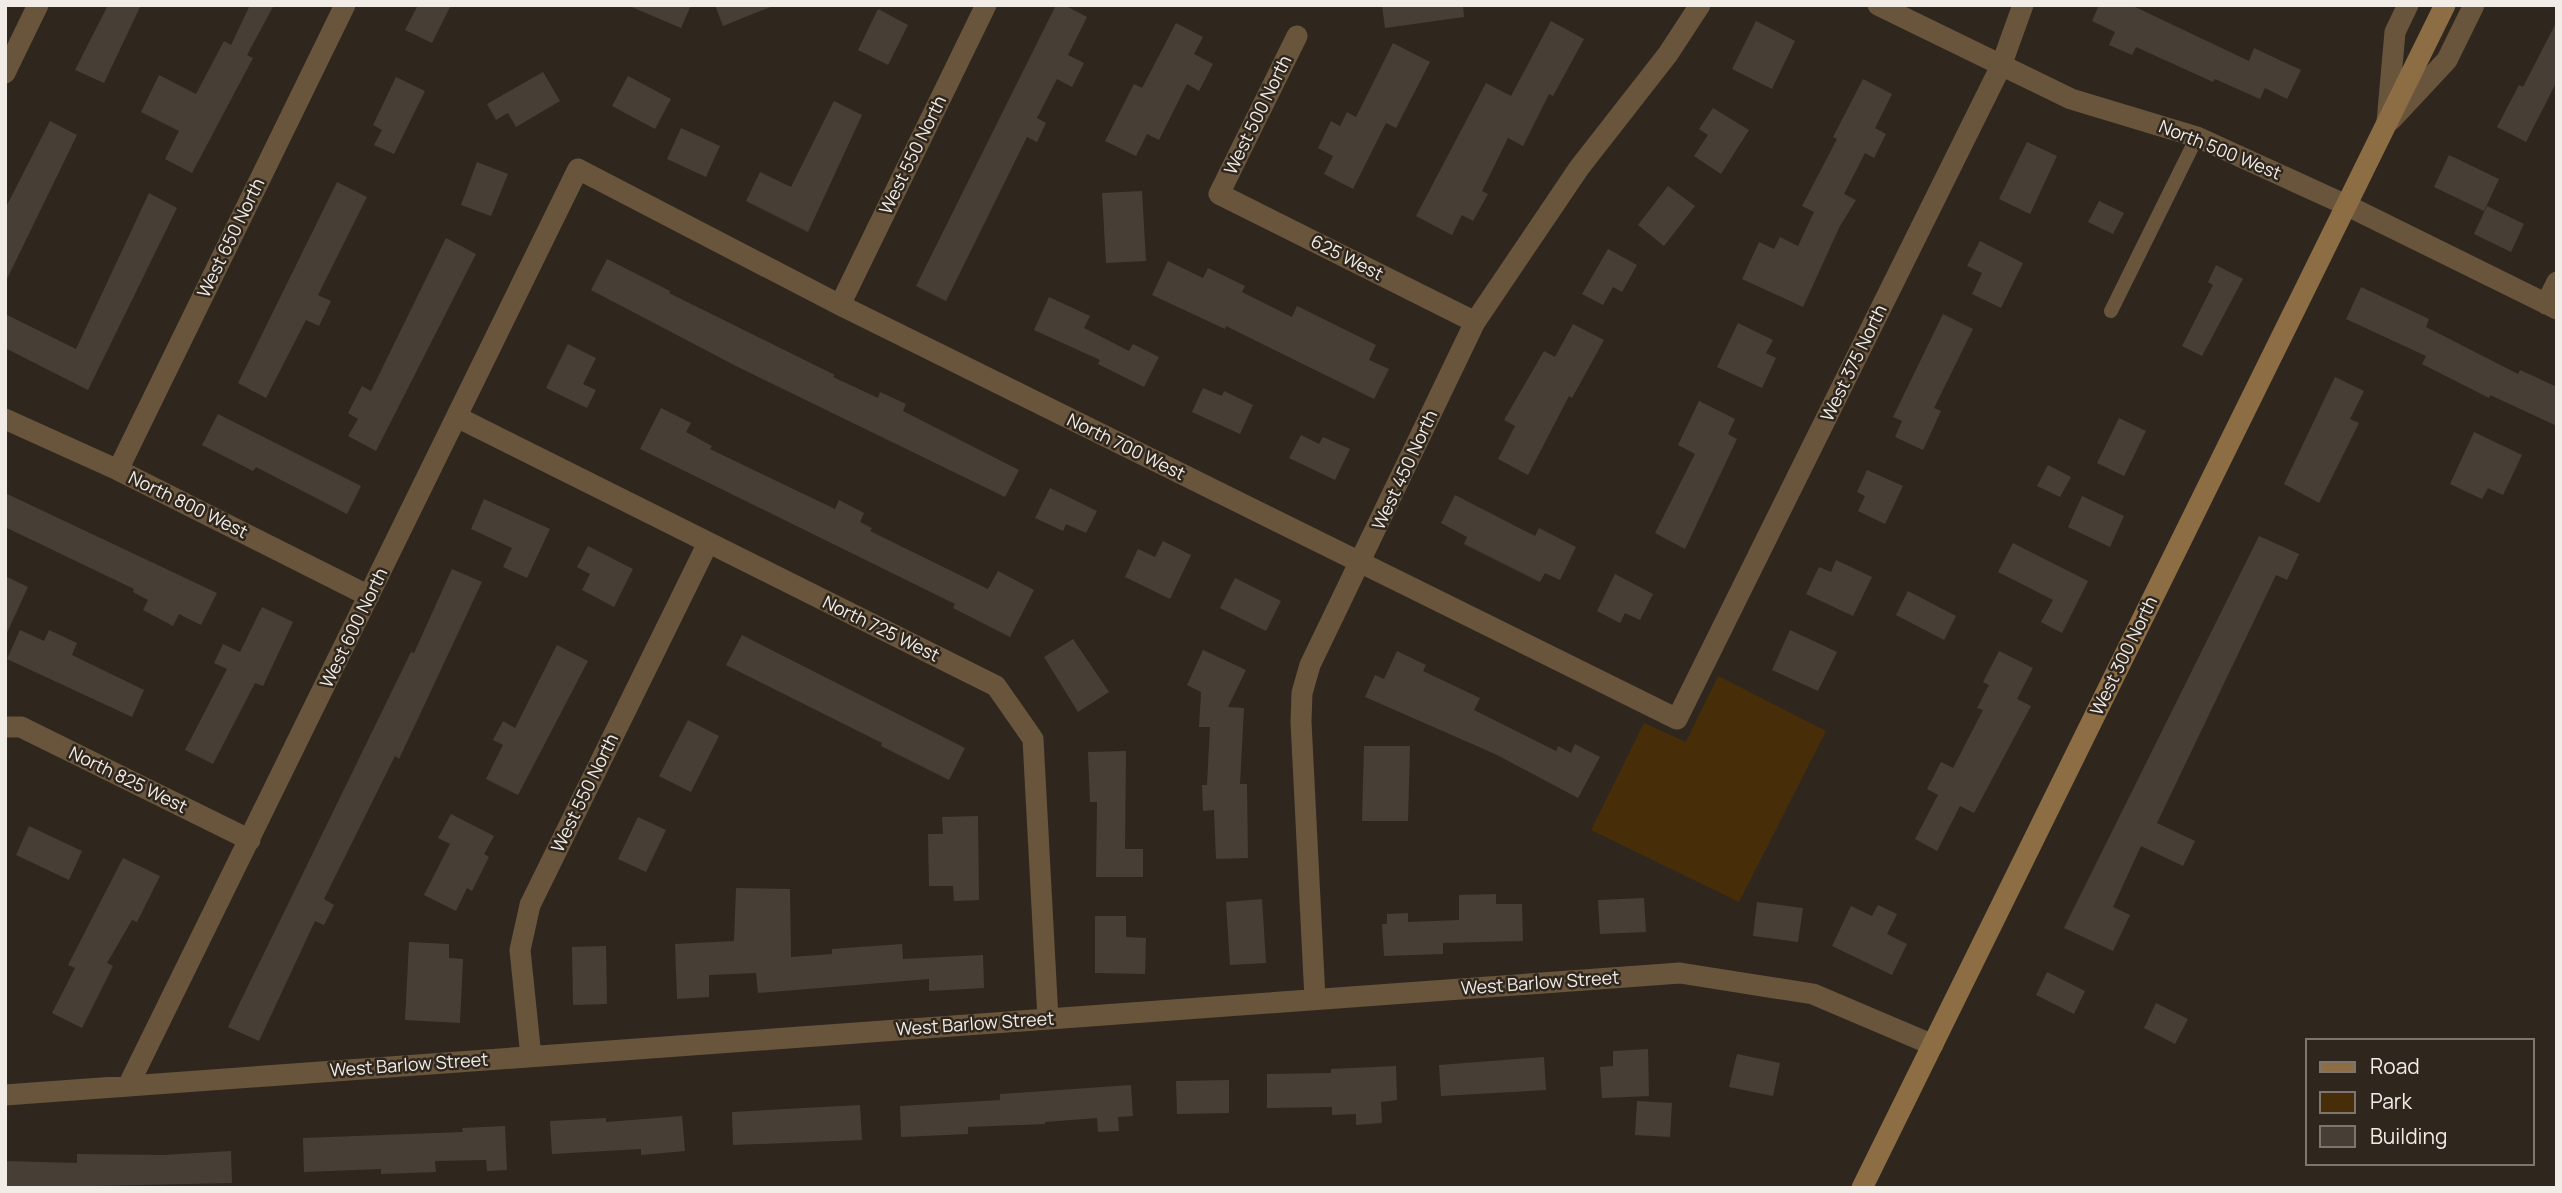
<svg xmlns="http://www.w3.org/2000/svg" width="2562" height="1193" font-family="Manrope,sans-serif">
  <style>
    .green { fill: #472e09 }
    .building { fill: #473f36 }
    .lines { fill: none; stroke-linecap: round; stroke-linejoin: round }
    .service { stroke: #69553c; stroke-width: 14 }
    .minor { stroke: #69553c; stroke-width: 21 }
    .secondary { stroke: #8d6d44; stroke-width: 21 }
    .labels { text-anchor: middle; stroke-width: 5; stroke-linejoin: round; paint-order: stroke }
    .street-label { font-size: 18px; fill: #f1ece6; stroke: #2f271e }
  </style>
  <rect width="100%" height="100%" fill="#2f271e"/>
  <path class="green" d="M 1718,676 L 1826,731 L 1739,902 L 1591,830 L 1644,723 L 1686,742 Z"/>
  <path class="building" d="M 108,5 L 141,5 L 104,83 L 75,70 Z
    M 250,5 L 274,5 L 247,55 L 253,58 L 192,173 L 165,159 L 179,131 L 141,112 L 159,75 L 196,94 L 224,41 L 231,45 Z
    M 418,5 L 451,5 L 432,43 L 405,30 Z
    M 627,5 L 691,5 L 681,28 Z
    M 715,5 L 773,5 L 773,6 L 723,26 Z
    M 1056,5 L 1064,5 L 1087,17 L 1068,55 L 1084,63 L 1072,87 L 1057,79 L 1037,118 L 1046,123 L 1037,142 L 1027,137 L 946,301 L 916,286 Z
    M 1382,5 L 1463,5 L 1464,17 L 1385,28 Z
    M 2099,5 L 2131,5 L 2249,61 L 2254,48 L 2301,70 L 2287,99 L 2265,88 L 2260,99 L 2215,79 L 2213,82 L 2136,47 L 2132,55 L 2109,45 L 2115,32 L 2092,21 Z
    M 878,9 L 908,25 L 888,65 L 858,50 Z
    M 1551,21 L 1584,39 L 1553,96 L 1549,94 L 1523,146 L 1508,138 L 1482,191 L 1488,194 L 1473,221 L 1462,215 L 1452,235 L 1416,216 L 1486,83 L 1511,96 Z
    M 1756,21 L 1795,41 L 1772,89 L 1732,69 Z
    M 2557,21 L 2557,81 L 2526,142 L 2497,127 L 2519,85 L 2523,87 Z
    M 1176,23 L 1203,37 L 1194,54 L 1213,64 L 1199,91 L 1187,84 L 1159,140 L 1147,134 L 1136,156 L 1105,141 L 1134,84 L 1142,88 Z
    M 1393,43 L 1430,62 L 1396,128 L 1386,123 L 1353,189 L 1324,174 L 1333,156 L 1318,148 L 1331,121 L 1340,126 L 1347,112 L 1356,117 Z
    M 543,72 L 560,101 L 516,127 L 508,113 L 496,120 L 487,104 Z
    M 628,76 L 671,99 L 655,129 L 612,106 Z
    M 396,77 L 425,91 L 394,154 L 374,145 L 382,130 L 373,125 Z
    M 1863,79 L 1892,94 L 1875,128 L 1886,134 L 1874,158 L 1865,153 L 1844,194 L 1856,200 L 1840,226 L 1803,307 L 1742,279 L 1759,242 L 1774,249 L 1780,237 L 1798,246 L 1814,212 L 1802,206 L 1837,139 L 1833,137 Z
    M 834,101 L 862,115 L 808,232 L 746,201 L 760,172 L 791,187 Z
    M 1713,108 L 1749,130 L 1721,174 L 1694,156 L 1708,135 L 1699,129 Z
    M 50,121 L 77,135 L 5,283 L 5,209 Z
    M 681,128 L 720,146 L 706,177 L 667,159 Z
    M 2027,142 L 2057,156 L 2030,214 L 1999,199 Z
    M 2449,155 L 2499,179 L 2484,211 L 2434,187 Z
    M 477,162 L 508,174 L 491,216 L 461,205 Z
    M 337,182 L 367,197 L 318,295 L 331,301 L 319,326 L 306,320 L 266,398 L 238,383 Z
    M 1668,186 L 1695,206 L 1664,246 L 1638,225 Z
    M 1142,191 L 1146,261 L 1106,263 L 1102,193 Z
    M 149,193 L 177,208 L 88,390 L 5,348 L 5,314 L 76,349 Z
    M 2099,201 L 2124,213 L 2113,234 L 2088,222 Z
    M 2487,206 L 2524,224 L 2511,252 L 2474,234 Z
    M 446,238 L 476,254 L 376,451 L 348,436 L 358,419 L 348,413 L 362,386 L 371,391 Z
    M 1980,241 L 2023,263 L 2001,308 L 1972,294 L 1982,273 L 1967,266 Z
    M 1608,249 L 1637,265 L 1622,292 L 1613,287 L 1603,305 L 1582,294 Z
    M 607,259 L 670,291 L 669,293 L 835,375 L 833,377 L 878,398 L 880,392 L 906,404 L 903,411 L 1019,470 L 1005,497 L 736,366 L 591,290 Z
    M 1168,261 L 1203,278 L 1208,268 L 1245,286 L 1242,292 L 1292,317 L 1297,306 L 1376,345 L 1369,360 L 1389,369 L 1374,399 L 1226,326 L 1225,329 L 1152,295 Z
    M 2216,265 L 2243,279 L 2202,356 L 2182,346 L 2213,285 L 2208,282 Z
    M 2361,287 L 2429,319 L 2426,327 L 2518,374 L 2520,370 L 2557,387 L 2557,426 L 2490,395 L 2489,398 L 2422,364 L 2426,356 L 2346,319 Z
    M 1049,297 L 1090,316 L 1084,328 L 1129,351 L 1133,344 L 1159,357 L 1144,387 L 1098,364 L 1100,360 L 1034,330 Z
    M 1943,314 L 1973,329 L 1934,408 L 1941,411 L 1923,450 L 1895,437 L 1902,421 L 1893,417 Z
    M 1738,323 L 1773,340 L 1766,353 L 1776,358 L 1762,388 L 1717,367 Z
    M 1573,324 L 1604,340 L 1572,398 L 1569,396 L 1528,475 L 1498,459 L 1515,426 L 1504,420 L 1544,351 L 1555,357 Z
    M 568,344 L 596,358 L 583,384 L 596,390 L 587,408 L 546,388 Z
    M 2335,377 L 2364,391 L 2350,419 L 2359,423 L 2319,503 L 2284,484 Z
    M 1203,388 L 1222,396 L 1224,391 L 1253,405 L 1240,434 L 1192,412 Z
    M 1699,401 L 1735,419 L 1728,434 L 1737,439 L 1685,549 L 1655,533 L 1695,454 L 1678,445 Z
    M 661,408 L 691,423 L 686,432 L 712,446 L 710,449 L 835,509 L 839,500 L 864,513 L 860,522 L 872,528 L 870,531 L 988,589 L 998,571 L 1034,590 L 1010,637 L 953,608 L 955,604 L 640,449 Z
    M 218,414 L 361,486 L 347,514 L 256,467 L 253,471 L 202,445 Z
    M 2119,418 L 2146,431 L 2124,476 L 2097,463 Z
    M 2474,432 L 2522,455 L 2503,495 L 2488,488 L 2482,499 L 2450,484 Z
    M 1301,435 L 1319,444 L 1323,437 L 1350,449 L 1335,480 L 1289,458 Z
    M 2048,465 L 2071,477 L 2060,497 L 2037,486 Z
    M 1867,470 L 1903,486 L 1885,524 L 1858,511 L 1865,496 L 1857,492 Z
    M 1050,488 L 1097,511 L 1086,533 L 1066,524 L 1063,531 L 1035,518 Z
    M 5,493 L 217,593 L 201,625 L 179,614 L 173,626 L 143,610 L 148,600 L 133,592 L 134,589 L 5,527 Z
    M 1455,495 L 1535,536 L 1539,528 L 1576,547 L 1560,580 L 1545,573 L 1540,582 L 1464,544 L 1467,537 L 1441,523 Z
    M 2082,496 L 2124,516 L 2110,547 L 2068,527 Z
    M 484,499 L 550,529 L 527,578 L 503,567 L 512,548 L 471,529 Z
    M 2259,536 L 2299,554 L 2287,580 L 2276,575 L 2157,823 L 2195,841 L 2183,866 L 2141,846 L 2113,907 L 2130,915 L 2113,951 L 2064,928 Z
    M 1163,541 L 1191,555 L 1170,599 L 1125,577 L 1138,549 L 1155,557 Z
    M 2013,543 L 2088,581 L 2062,633 L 2041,622 L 2053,600 L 1998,572 Z
    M 588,546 L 633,569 L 614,607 L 582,590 L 590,574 L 577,567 Z
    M 1836,560 L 1872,577 L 1853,616 L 1806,594 L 1819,567 L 1831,572 Z
    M 452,569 L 482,582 L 399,759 L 395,756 L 324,899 L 334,905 L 324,925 L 315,921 L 259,1041 L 228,1027 L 411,652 L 414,653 Z
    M 1615,574 L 1653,594 L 1640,620 L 1625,613 L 1620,623 L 1597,611 Z
    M 5,576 L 28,587 L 5,637 Z
    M 1235,578 L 1281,601 L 1266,631 L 1220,608 Z
    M 1908,591 L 1956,616 L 1944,640 L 1896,615 Z
    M 262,607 L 293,622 L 263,686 L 255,683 L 213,764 L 185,750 L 227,669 L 214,663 L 223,644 L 240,652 Z
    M 20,630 L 44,641 L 49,630 L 77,643 L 72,655 L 144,690 L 132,717 L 7,659 Z
    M 1790,630 L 1837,652 L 1818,691 L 1772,670 Z
    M 742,635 L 965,748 L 949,780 L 881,746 L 882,743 L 726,665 Z
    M 1073,639 L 1109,692 L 1078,712 L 1044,657 Z
    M 557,645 L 588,661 L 518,795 L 486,779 L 503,745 L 493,740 L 503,721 L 515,728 Z
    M 1203,650 L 1246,670 L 1228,707 L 1244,708 L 1240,784 L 1247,784 L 1248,858 L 1216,859 L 1214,810 L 1203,811 L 1202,785 L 1207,785 L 1210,727 L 1199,727 L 1201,692 L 1187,685 Z
    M 1397,651 L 1426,665 L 1423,671 L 1480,698 L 1474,710 L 1556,751 L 1558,746 L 1571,753 L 1575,744 L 1600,757 L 1578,798 L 1495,754 L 1365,697 L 1375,675 L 1384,679 Z
    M 1999,651 L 2033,668 L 2017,699 L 2031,706 L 1974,813 L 1960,806 L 1937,851 L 1915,839 L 1938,795 L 1927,789 L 1941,762 L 1953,768 L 1983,710 L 1977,708 L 1989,685 L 1983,682 Z
    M 688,720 L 719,736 L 691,792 L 659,776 Z
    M 1364,746 L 1410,746 L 1408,821 L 1362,821 Z
    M 1126,751 L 1125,849 L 1143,849 L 1143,877 L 1096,877 L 1097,802 L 1090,802 L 1088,752 Z
    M 451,814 L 494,836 L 484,854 L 489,857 L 472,891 L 467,888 L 456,911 L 424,895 L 450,844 L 438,838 Z
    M 978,816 L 979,900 L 954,901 L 953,886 L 929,886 L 928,834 L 943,834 L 942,817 Z
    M 638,817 L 666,830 L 646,872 L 618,859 Z
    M 29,826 L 82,851 L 69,880 L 16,855 Z
    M 123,858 L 160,876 L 137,922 L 132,920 L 107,963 L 113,966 L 82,1028 L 52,1013 L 75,968 L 68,965 Z
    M 736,888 L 790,889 L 791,957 L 832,954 L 832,949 L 902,944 L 903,959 L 983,955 L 984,988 L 929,991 L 929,979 L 758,993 L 756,973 L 709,975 L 709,997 L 677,999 L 675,944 L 734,941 Z
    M 1496,894 L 1496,904 L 1522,904 L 1523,941 L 1443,943 L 1443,954 L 1384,956 L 1382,924 L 1387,924 L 1387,914 L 1408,913 L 1408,922 L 1459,920 L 1459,895 Z
    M 1644,898 L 1646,932 L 1600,934 L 1598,900 Z
    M 1262,899 L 1266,963 L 1230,965 L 1226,902 Z
    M 1757,902 L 1803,908 L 1798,942 L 1753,936 Z
    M 1878,905 L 1897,914 L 1887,934 L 1907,944 L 1892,975 L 1832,946 L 1851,906 L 1872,916 Z
    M 1095,916 L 1126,916 L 1126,937 L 1146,938 L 1145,974 L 1095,973 Z
    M 409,942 L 449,944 L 449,958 L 463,959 L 460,1023 L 405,1020 Z
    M 606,946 L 607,1004 L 573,1005 L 572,947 Z
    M 2047,972 L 2085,991 L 2074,1014 L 2036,995 Z
    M 2156,1003 L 2188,1019 L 2175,1044 L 2144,1028 Z
    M 1648,1049 L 1649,1096 L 1602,1098 L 1600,1067 L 1613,1066 L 1613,1051 Z
    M 1737,1054 L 1780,1063 L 1773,1096 L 1729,1087 Z
    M 1544,1057 L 1546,1090 L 1441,1096 L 1439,1065 Z
    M 1396,1066 L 1397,1100 L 1381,1102 L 1382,1123 L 1356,1125 L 1356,1114 L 1332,1115 L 1332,1107 L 1267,1108 L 1267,1074 L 1331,1073 L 1331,1069 Z
    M 1229,1080 L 1229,1113 L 1177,1114 L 1176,1081 Z
    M 1131,1085 L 1133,1116 L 1118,1117 L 1119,1131 L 1098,1132 L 1097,1118 L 1045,1122 L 1045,1124 L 968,1127 L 968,1134 L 901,1137 L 900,1106 L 1000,1100 L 1000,1094 Z
    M 1637,1101 L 1672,1103 L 1670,1137 L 1635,1135 Z
    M 860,1105 L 862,1140 L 733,1145 L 732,1112 Z
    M 682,1116 L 685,1151 L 641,1155 L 641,1149 L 552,1154 L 550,1121 L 606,1118 L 606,1122 Z
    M 505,1126 L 507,1170 L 487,1171 L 486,1160 L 435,1161 L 436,1172 L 381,1174 L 381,1169 L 304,1172 L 303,1138 L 463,1132 L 462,1128 Z
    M 231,1151 L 232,1183 L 5,1188 L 5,1161 L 77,1163 L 77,1154 L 163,1155 Z"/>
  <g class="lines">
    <path class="service" d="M 2111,311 L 2197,137"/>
    <path class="minor" d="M 1878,5 L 2071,99 L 2197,137 L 2346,205 L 2557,309
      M 1297,36 L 1219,194 L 1475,322
      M 5,73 L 38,5
      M 2391,120 L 2447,60 L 2474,5
      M 2387,122 L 2395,32 L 2408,5
      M 2546,304 L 2557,282
      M 840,305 L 986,5
      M 457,417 L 996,686 L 1033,739 L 1048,1019
      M 5,419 L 118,470 L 369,596
      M 118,470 L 345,5
      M 5,727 L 21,727 L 250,840
      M 1315,999 L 1301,722 L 1302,693 L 1310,665 L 1475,322 L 1579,168 L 1668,54 L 1700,5
      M 531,1057 L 520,950 L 530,905 L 708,543
      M 128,1086 L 578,169 L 840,305 L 1677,719 L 2001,66 L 2023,5
      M 5,1095 L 1680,973 L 1813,994 L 1933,1045"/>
    <path class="secondary" d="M 1862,1188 L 2445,5"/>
  </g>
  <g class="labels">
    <g class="street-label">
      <text transform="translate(1258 115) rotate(-64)" y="6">West 500 North</text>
      <text transform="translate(2220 150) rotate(22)" y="6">North 500 West</text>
      <text transform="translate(913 155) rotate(-64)" y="6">West 550 North</text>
      <text transform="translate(231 238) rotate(-64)" y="6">West 650 North</text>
      <text transform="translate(1347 258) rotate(27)" y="6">625 West</text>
      <text transform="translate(1854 363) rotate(-64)" y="6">West 375 North</text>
      <text transform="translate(1126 447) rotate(26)" y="6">North 700 West</text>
      <text transform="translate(1405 470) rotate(-65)" y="6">West 450 North</text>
      <text transform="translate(188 505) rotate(26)" y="6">North 800 West</text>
      <text transform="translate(354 628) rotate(-64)" y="6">West 600 North</text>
      <text transform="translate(881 629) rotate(26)" y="6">North 725 West</text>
      <text transform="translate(2124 656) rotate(-64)" y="6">West 300 North</text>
      <text transform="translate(128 780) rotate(26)" y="6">North 825 West</text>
      <text transform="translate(585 793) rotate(-64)" y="6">West 550 North</text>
      <text transform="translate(1540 983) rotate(-4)" y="6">West Barlow Street</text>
      <text transform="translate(975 1024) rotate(-4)" y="6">West Barlow Street</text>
      <text transform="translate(409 1065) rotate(-4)" y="6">West Barlow Street</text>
    </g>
  </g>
  <rect width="2562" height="1193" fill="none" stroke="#f1ece6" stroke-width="14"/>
  <rect x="2306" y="1039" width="228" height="126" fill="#2f271e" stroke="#7d766e" stroke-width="2"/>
  <rect x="2320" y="1062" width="35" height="10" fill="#8d6d44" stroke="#7d766e" stroke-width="2"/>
  <text x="2370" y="1074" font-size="21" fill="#f1ece6">Road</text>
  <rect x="2320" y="1092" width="35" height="21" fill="#472e09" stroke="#7d766e" stroke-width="2"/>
  <text x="2370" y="1109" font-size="21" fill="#f1ece6">Park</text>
  <rect x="2320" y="1126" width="35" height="21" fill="#473f36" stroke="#7d766e" stroke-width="2"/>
  <text x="2370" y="1144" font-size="21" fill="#f1ece6">Building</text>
</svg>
